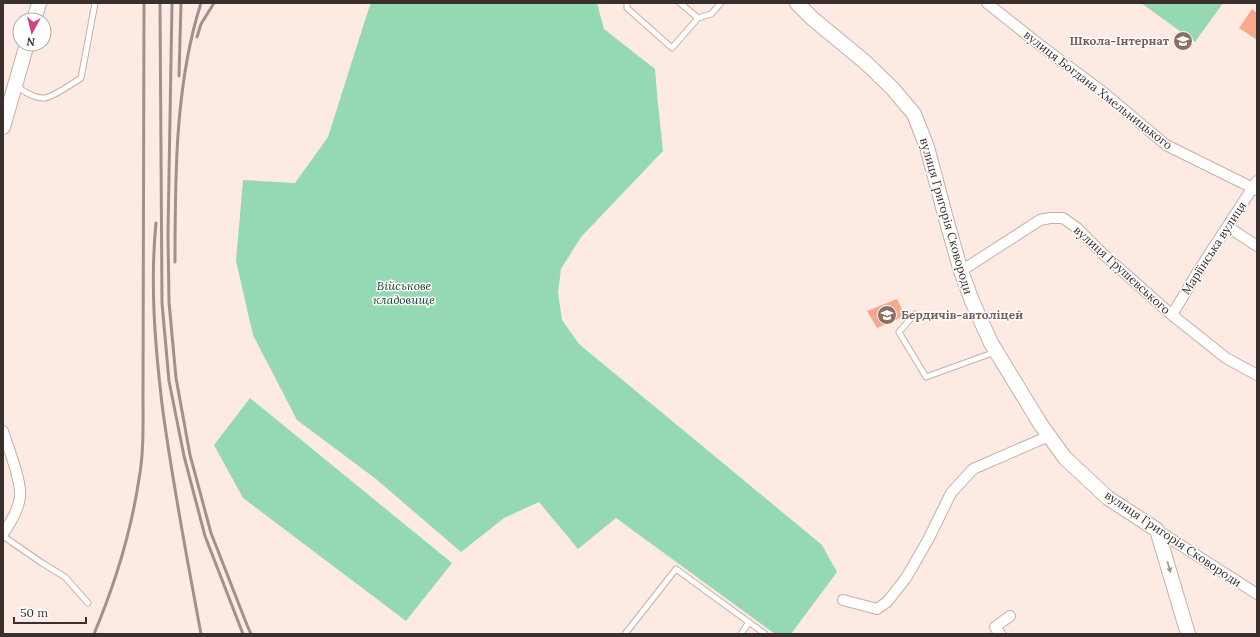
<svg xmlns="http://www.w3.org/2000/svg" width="1260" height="637" font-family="Lora,serif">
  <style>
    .green { fill: #95d9b4 }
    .building { fill: #f8a98d }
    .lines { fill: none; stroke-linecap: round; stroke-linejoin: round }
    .lane-casing { stroke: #c5b0a8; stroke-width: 7 }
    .street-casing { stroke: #c5b0a8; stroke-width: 12 }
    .secondary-casing { stroke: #c5b0a8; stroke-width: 16 }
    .lane { stroke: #fff; stroke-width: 5 }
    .street { stroke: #fff; stroke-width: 10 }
    .secondary { stroke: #fff; stroke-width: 14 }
    .rail { stroke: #9f928d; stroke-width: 3 }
    .oneway { fill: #9c9896 }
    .labels { text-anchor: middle; stroke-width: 3; stroke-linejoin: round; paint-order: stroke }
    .education-label { font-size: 12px; font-weight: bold; fill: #785e54; stroke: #fff; text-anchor: end }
    .street-label { font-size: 12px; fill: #39302d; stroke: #fff }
    .park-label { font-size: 12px; font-style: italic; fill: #12402b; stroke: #fff }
  </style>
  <rect width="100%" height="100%" fill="#fceae3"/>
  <path class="green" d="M 371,3 L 597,3 L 604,29 L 655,69 L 657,94 L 663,151 L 581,237 L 561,269 L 558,293 L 562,320 L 579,344 L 822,545 L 837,572 L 791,634 L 775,634 L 616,518 L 578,549 L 539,502 L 504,518 L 461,552 L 376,479 L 297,420 L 253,335 L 236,261 L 243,180 L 295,183 L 328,137 L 368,11 Z
    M 1141,3 L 1223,3 L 1195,42 Z
    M 250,398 L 452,563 L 406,621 L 243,498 L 214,445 Z"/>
  <path class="building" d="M 1252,9 L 1257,13 L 1257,40 L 1239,28 Z
    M 897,299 L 905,316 L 877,328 L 867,311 Z"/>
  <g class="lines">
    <defs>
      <path id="lane" d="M 627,3 L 627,8 L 672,48 L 698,18 L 711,14 L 721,3
        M 680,3 L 698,18
        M 16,86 C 24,91 34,99 45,98 C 52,97 75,82 81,78 L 95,3
        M 915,314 L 899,332 L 926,377 L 995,352
        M 3,536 L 42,563 L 65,577 L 88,603
        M 625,634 L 676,569 L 765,634
        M 741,634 L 749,622"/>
      <path id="street" d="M 987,3 L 1040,45 L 1103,92 L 1166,145 L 1257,190
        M 1228,227 L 1257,246
        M 961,271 L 1040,220 L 1050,218 L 1063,218 L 1077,228 L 1102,253 L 1172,315 L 1226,358 L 1257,375
        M 1172,315 L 1197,273 L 1257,181
        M 3,431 C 8,448 22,481 20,497 C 18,511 10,523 3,534
        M 1157,530 L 1257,594
        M 843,600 L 877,609 L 887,602 L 906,578 L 928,540 L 951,493 L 973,469 L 1049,436
        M 1000,634 L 995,627 L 1010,616"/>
      <path id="secondary" d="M 797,3 L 813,19 L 865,62 L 892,88 L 914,114 L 927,147 L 948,226 L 961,271 L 972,301 L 991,343 L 1041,425 L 1065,458 L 1108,498 L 1157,530 L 1188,634
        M 34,20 L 39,3
        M 3,127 L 27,44"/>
    </defs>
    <use href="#lane" class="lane-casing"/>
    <use href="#street" class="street-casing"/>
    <use href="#secondary" class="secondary-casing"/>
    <use href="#lane" class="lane"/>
    <use href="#street" class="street"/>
    <use href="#secondary" class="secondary"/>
    <path class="rail" d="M 160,3 L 162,303 L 169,381 L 184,456 L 205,536 L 243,634
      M 172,3 L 168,234 L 169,302 L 176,378 L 190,455 L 211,533 L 247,625 L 251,634
      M 197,37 L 201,24 L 214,3
      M 179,76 L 181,3
      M 156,223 C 150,284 155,344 162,404 C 172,481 187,558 201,634
      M 175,262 C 175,178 175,84 201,3
      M 94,634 C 115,584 131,532 139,479 C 144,452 143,422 143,394 L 144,3"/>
  </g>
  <defs><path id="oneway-solid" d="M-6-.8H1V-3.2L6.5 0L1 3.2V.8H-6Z"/></defs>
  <use class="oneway" href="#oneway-solid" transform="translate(1169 567) rotate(74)"/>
  <defs>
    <symbol id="school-disc" viewBox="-11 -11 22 22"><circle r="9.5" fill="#8d6e63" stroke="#fff"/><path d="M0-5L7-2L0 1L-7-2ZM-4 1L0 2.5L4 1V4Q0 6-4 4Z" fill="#fff"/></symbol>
  </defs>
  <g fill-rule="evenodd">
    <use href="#school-disc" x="1172" y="30" width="22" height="22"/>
    <use href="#school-disc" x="876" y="304" width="22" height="22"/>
  </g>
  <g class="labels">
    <g class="education-label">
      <text x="1169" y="45">Школа-Інтернат</text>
      <text x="901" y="319" text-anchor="start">Бердичів-автоліцей</text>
    </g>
    <g class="street-label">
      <text transform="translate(1098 90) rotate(38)" y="4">вулиця Богдана Хмельницького</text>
      <text transform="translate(946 216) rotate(74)" y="4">вулиця Григорія Сковороди</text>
      <text transform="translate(1214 248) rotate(-57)" y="4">Маріїнська вулиця</text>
      <text transform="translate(1122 270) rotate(42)" y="4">вулиця Грушевського</text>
      <text transform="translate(1173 539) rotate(34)" y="4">вулиця Григорія Сковороди</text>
    </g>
    <g class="park-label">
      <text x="404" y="290">Військове<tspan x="404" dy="14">кладовище</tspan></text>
    </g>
  </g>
  <rect width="1260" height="637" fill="none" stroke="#39302d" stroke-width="8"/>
  <g transform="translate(32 32) rotate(187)"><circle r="19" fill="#ffffff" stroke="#b0acab"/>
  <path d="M0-3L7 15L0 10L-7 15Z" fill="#cc4687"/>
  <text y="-6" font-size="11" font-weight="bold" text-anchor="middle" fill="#39302d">N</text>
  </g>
  <path d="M14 617v6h72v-6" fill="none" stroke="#39302d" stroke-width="2"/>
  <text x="20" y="617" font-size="12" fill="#39302d" stroke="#ffffff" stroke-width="3" paint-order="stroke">50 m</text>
</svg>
